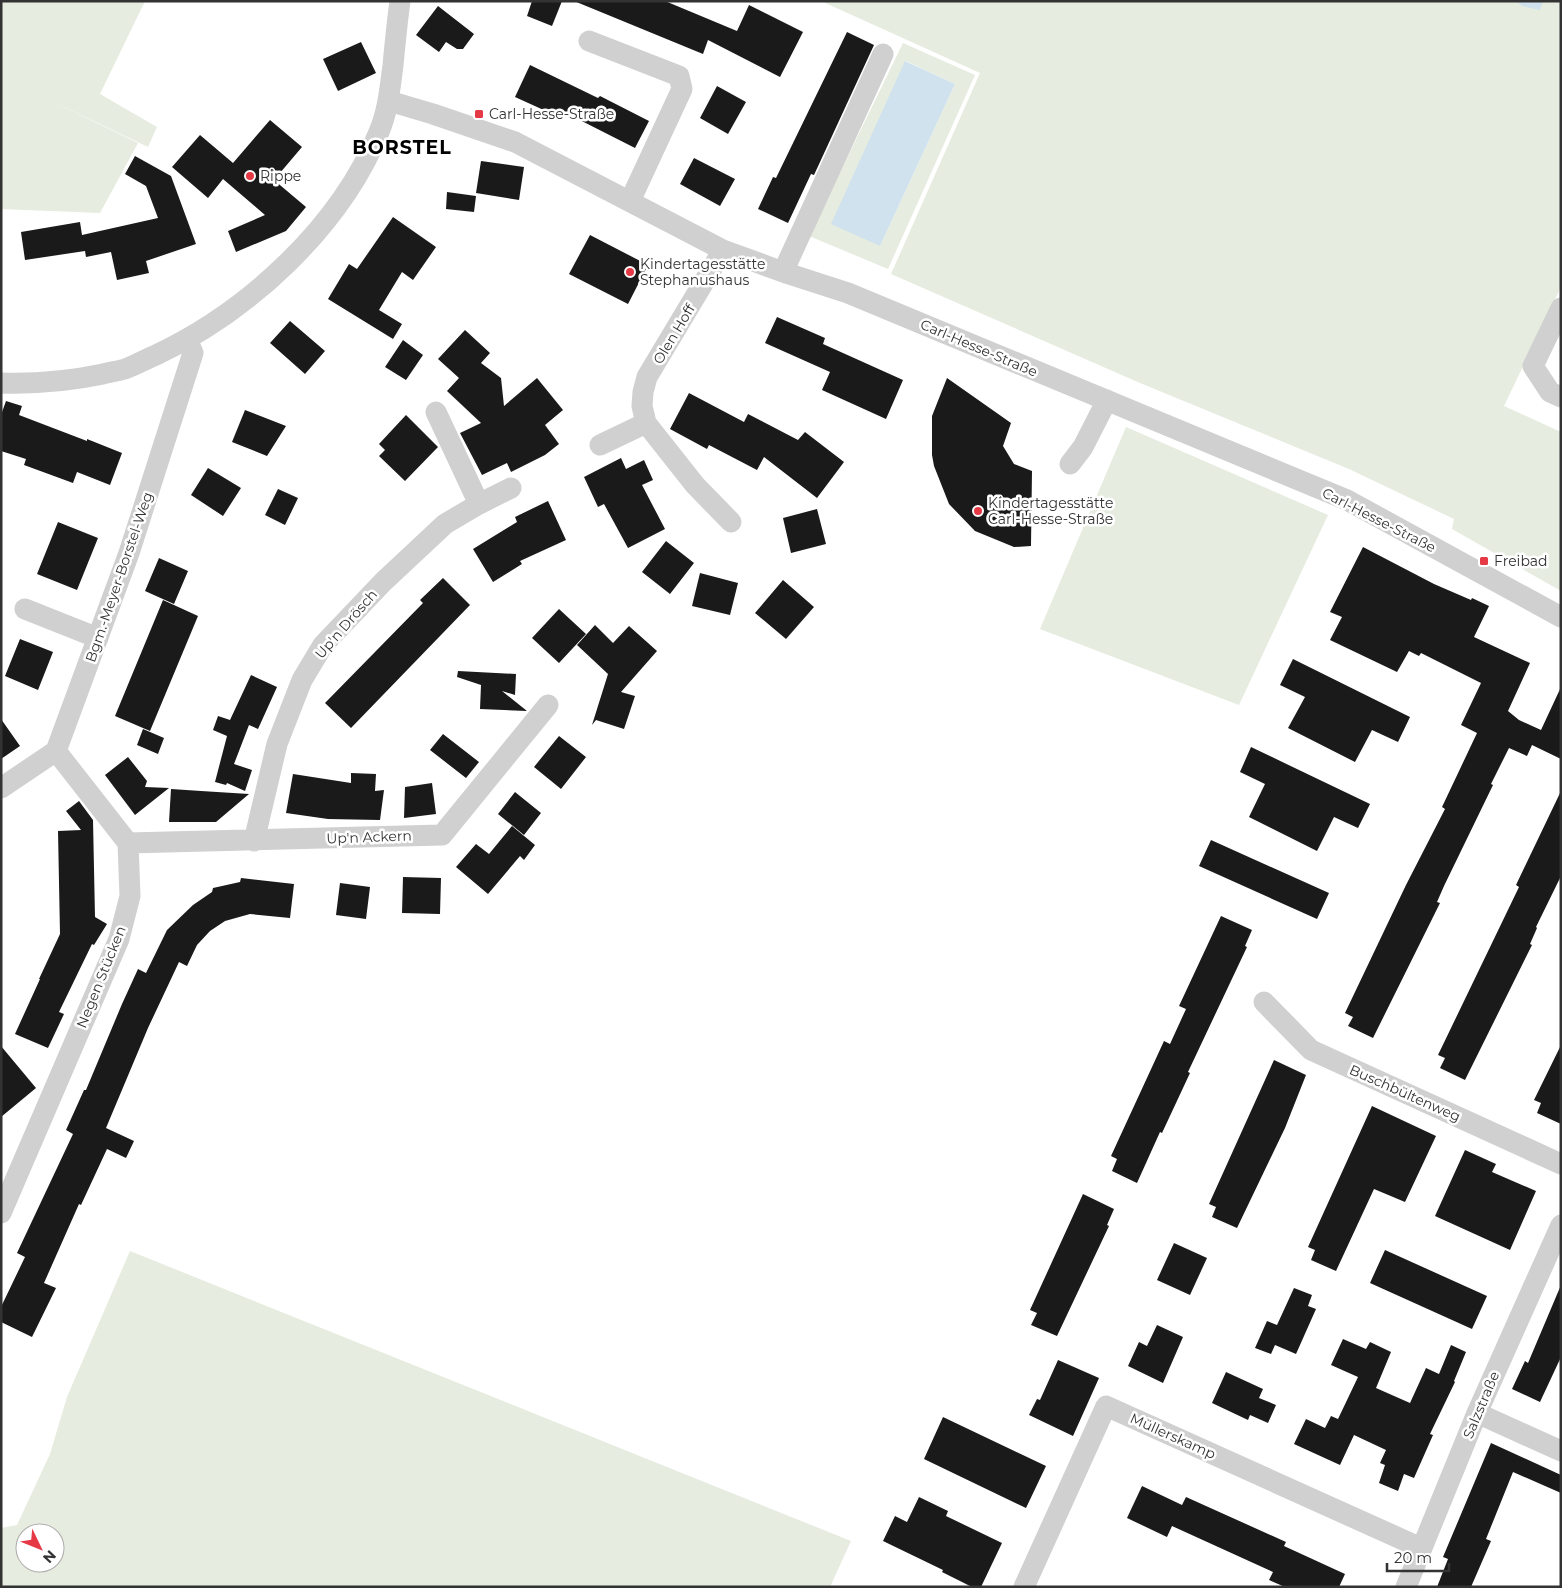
<svg xmlns="http://www.w3.org/2000/svg" width="1562" height="1588" font-family="Montserrat,sans-serif">
  <style>
    .green { fill: #e6ecdf; fill-rule: evenodd }
    .water { fill: #cfe2ee }
    .building { fill: #1a1a1a }
    .lines { fill: none; stroke-linecap: round; stroke-linejoin: round }
    .minor { stroke: #d0d0d0; stroke-width: 21 }
    .poi-dot { fill: #e63946; stroke: #fff; stroke-width: 2 }
    .labels { text-anchor: middle; stroke-width: 5; stroke-linejoin: round; paint-order: stroke }
    .poi-label { font-size: 14px; fill: #333; stroke: #fff; text-anchor: start }
    .street-label { font-size: 14px; fill: #333; stroke: #fff }
    .district-label { font-size: 19px; font-weight: bold; letter-spacing: 1px; fill: #000; stroke: #fff }
  </style>
  <rect width="100%" height="100%" fill="#fff"/>
  <path class="green" d="M 1,1 L 145,1 L 100,94 L 157,127 L 148,147 L 37,94 L 138,143 L 100,213 L 1,209 Z
    M 821,1 L 1561,1 L 1561,287 L 1504,406 L 1561,432 L 1561,591 L 1452,529 L 1454,519 L 1349,469 L 1140,383 L 891,274 L 980,73 Z
    M 903,43 L 975,75 L 888,269 L 809,236 ZM 906,61 L 955,84 L 880,246 Z
    M 1126,427 L 1328,515 L 1239,705 L 1040,629 Z
    M 130,1251 L 851,1541 L 830,1587 L 1,1587 L 1,1528 L 17,1525 L 50,1454 L 67,1397 ZM 25,1533 L 55,1533 L 55,1563 L 25,1563 Z"/>
  <path class="water" d="M 1516,1 L 1543,1 L 1540,10 L 1522,6 Z
    M 905,61 L 955,84 L 880,246 L 831,224 Z"/>
  <path class="building" d="M 532,1 L 562,1 L 552,26 L 527,16 Z
    M 574,1 L 665,1 L 737,31 L 749,5 L 803,32 L 780,77 L 708,40 L 703,54 Z
    M 438,6 L 474,34 L 463,49 L 457,49 L 446,42 L 439,52 L 416,35 Z
    M 847,32 L 874,45 L 814,175 L 811,174 L 788,223 L 758,209 L 773,177 L 776,178 Z
    M 361,42 L 376,73 L 338,91 L 323,59 Z
    M 530,65 L 598,98 L 600,96 L 649,121 L 635,148 L 562,111 L 559,117 L 515,97 Z
    M 717,86 L 746,102 L 728,134 L 700,118 Z
    M 270,120 L 302,147 L 274,180 L 306,207 L 286,231 L 236,252 L 228,231 L 265,215 L 223,179 L 208,198 L 172,167 L 200,135 L 233,163 Z
    M 135,156 L 171,176 L 196,244 L 146,261 L 149,273 L 117,280 L 111,252 L 86,257 L 85,251 L 25,260 L 21,232 L 80,222 L 82,235 L 158,218 L 146,186 L 125,174 Z
    M 694,158 L 735,179 L 720,206 L 680,184 Z
    M 481,161 L 524,167 L 519,200 L 476,193 Z
    M 447,192 L 476,196 L 474,212 L 446,209 Z
    M 393,217 L 436,247 L 413,280 L 402,272 L 379,310 L 402,324 L 393,339 L 328,299 L 349,264 L 357,269 Z
    M 590,235 L 648,265 L 628,304 L 569,274 Z
    M 777,317 L 825,338 L 823,344 L 903,380 L 886,419 L 822,390 L 830,372 L 765,343 Z
    M 290,321 L 325,351 L 305,374 L 270,343 Z
    M 465,330 L 490,353 L 481,363 L 501,378 L 504,406 L 537,378 L 563,410 L 545,425 L 559,444 L 545,455 L 511,472 L 507,463 L 482,475 L 460,433 L 481,423 L 447,391 L 459,378 L 438,359 Z
    M 403,340 L 423,355 L 406,380 L 385,367 Z
    M 947,378 L 1011,423 L 1003,446 L 1014,464 L 1032,471 L 1031,546 L 1014,547 L 975,531 L 949,504 L 934,466 L 932,455 L 932,416 Z
    M 689,393 L 744,422 L 748,414 L 798,440 L 805,432 L 844,462 L 817,498 L 764,457 L 757,470 L 709,445 L 707,449 L 670,429 Z
    M 6,401 L 22,406 L 19,415 L 87,441 L 87,439 L 122,453 L 110,485 L 77,472 L 73,483 L 24,465 L 26,459 L 1,451 L 1,415 Z
    M 245,410 L 286,426 L 267,456 L 232,442 Z
    M 406,415 L 438,447 L 405,481 L 379,456 L 385,450 L 379,444 Z
    M 621,458 L 626,469 L 644,460 L 653,480 L 642,485 L 665,529 L 628,548 L 604,504 L 598,507 L 584,477 Z
    M 208,468 L 241,488 L 223,516 L 191,495 Z
    M 278,489 L 298,498 L 285,525 L 265,515 Z
    M 548,501 L 566,540 L 520,561 L 522,564 L 493,582 L 473,549 L 517,522 L 515,517 Z
    M 817,509 L 826,544 L 791,553 L 783,518 Z
    M 58,522 L 98,538 L 77,590 L 37,574 Z
    M 666,541 L 694,563 L 670,594 L 642,572 Z
    M 1363,547 L 1434,584 L 1471,600 L 1472,598 L 1489,606 L 1474,637 L 1530,663 L 1508,711 L 1519,720 L 1541,730 L 1561,687 L 1561,759 L 1532,745 L 1527,756 L 1509,748 L 1491,784 L 1493,785 L 1444,886 L 1437,902 L 1440,903 L 1373,1038 L 1348,1026 L 1353,1017 L 1345,1013 L 1406,885 L 1445,809 L 1442,807 L 1477,733 L 1461,725 L 1481,683 L 1421,653 L 1419,656 L 1409,651 L 1397,672 L 1330,640 L 1342,617 L 1330,612 Z
    M 159,558 L 188,571 L 174,604 L 145,591 Z
    M 700,573 L 738,583 L 730,615 L 692,606 Z
    M 443,578 L 470,605 L 351,728 L 325,703 L 423,603 L 420,600 Z
    M 783,580 L 814,607 L 786,639 L 755,613 Z
    M 163,600 L 198,616 L 150,731 L 115,716 Z
    M 559,609 L 586,634 L 559,663 L 532,638 Z
    M 595,625 L 613,643 L 629,626 L 657,651 L 621,692 L 635,696 L 624,729 L 596,720 L 592,725 L 608,674 L 577,645 Z
    M 20,639 L 53,652 L 38,690 L 5,676 Z
    M 1293,659 L 1410,717 L 1398,742 L 1372,730 L 1355,762 L 1288,728 L 1305,697 L 1280,685 Z
    M 458,671 L 516,674 L 515,695 L 502,691 L 527,711 L 480,709 L 481,685 L 457,677 Z
    M 251,675 L 277,687 L 258,729 L 249,725 L 234,764 L 252,770 L 245,791 L 227,783 L 226,785 L 215,782 L 227,736 L 213,730 L 218,716 L 230,720 Z
    M 1,719 L 20,746 L 1,759 Z
    M 143,729 L 164,738 L 158,754 L 137,745 Z
    M 443,734 L 479,762 L 466,778 L 430,750 Z
    M 559,736 L 586,757 L 561,789 L 534,767 Z
    M 1251,747 L 1370,804 L 1358,828 L 1334,817 L 1317,851 L 1249,817 L 1265,784 L 1240,772 Z
    M 128,757 L 147,781 L 145,787 L 169,788 L 135,815 L 105,775 Z
    M 351,773 L 376,774 L 375,791 L 384,790 L 380,820 L 328,819 L 286,813 L 293,774 L 351,783 Z
    M 432,783 L 436,814 L 404,818 L 405,787 Z
    M 171,789 L 201,791 L 249,794 L 216,822 L 169,822 Z
    M 1561,791 L 1561,876 L 1536,927 L 1537,928 L 1530,944 L 1532,945 L 1465,1080 L 1440,1068 L 1445,1058 L 1438,1055 L 1519,887 L 1516,885 Z
    M 515,792 L 541,813 L 524,835 L 498,814 Z
    M 79,801 L 93,820 L 95,917 L 107,924 L 94,945 L 92,944 L 59,1012 L 64,1014 L 48,1048 L 15,1034 L 40,979 L 39,979 L 60,934 L 58,831 L 81,830 L 66,811 Z
    M 512,826 L 535,845 L 524,860 L 520,856 L 488,894 L 456,867 L 476,844 L 489,854 Z
    M 1211,840 L 1329,893 L 1317,919 L 1199,866 Z
    M 403,877 L 441,878 L 440,914 L 402,913 Z
    M 241,878 L 294,884 L 290,918 L 250,914 L 225,921 L 210,931 L 197,945 L 187,966 L 179,962 L 148,1028 L 106,1128 L 134,1141 L 126,1158 L 107,1149 L 81,1205 L 79,1204 L 44,1283 L 56,1288 L 32,1337 L 1,1322 L 1,1307 L 25,1257 L 17,1253 L 73,1134 L 66,1130 L 84,1090 L 86,1090 L 122,1004 L 138,969 L 146,973 L 167,930 L 193,905 L 212,892 L 213,888 L 240,882 Z
    M 340,883 L 370,887 L 366,919 L 336,915 Z
    M 1221,916 L 1252,930 L 1245,946 L 1247,947 L 1188,1072 L 1190,1073 L 1162,1133 L 1160,1132 L 1137,1183 L 1112,1171 L 1117,1159 L 1111,1156 L 1164,1041 L 1170,1044 L 1186,1009 L 1179,1006 Z
    M 1561,1045 L 1561,1124 L 1537,1113 L 1541,1103 L 1534,1100 Z
    M 1,1046 L 36,1088 L 1,1117 Z
    M 1274,1060 L 1306,1075 L 1285,1128 L 1237,1228 L 1212,1217 L 1216,1207 L 1209,1204 Z
    M 1372,1106 L 1436,1136 L 1405,1202 L 1374,1189 L 1336,1271 L 1311,1260 L 1315,1250 L 1308,1247 Z
    M 1465,1150 L 1496,1164 L 1492,1172 L 1536,1191 L 1510,1250 L 1435,1216 Z
    M 1083,1194 L 1114,1209 L 1107,1225 L 1109,1226 L 1057,1336 L 1031,1325 L 1037,1313 L 1030,1310 Z
    M 1174,1243 L 1207,1258 L 1190,1295 L 1157,1280 Z
    M 1385,1250 L 1487,1296 L 1472,1329 L 1370,1283 Z
    M 1561,1285 L 1561,1357 L 1540,1402 L 1512,1389 L 1525,1361 L 1528,1363 Z
    M 1294,1288 L 1312,1295 L 1308,1306 L 1316,1309 L 1296,1354 L 1275,1345 L 1271,1354 L 1255,1348 L 1267,1321 L 1277,1325 Z
    M 1157,1325 L 1183,1337 L 1163,1383 L 1128,1366 L 1139,1342 L 1147,1346 Z
    M 1343,1339 L 1366,1349 L 1370,1342 L 1391,1352 L 1376,1388 L 1410,1403 L 1426,1368 L 1439,1374 L 1451,1345 L 1466,1352 L 1454,1381 L 1455,1382 L 1430,1434 L 1433,1435 L 1414,1478 L 1404,1474 L 1398,1491 L 1379,1483 L 1385,1465 L 1380,1463 L 1386,1450 L 1354,1435 L 1340,1465 L 1294,1444 L 1306,1419 L 1325,1428 L 1331,1416 L 1338,1419 L 1358,1377 L 1331,1365 Z
    M 1058,1360 L 1099,1378 L 1073,1436 L 1029,1415 L 1037,1399 L 1040,1400 Z
    M 1226,1372 L 1263,1389 L 1259,1398 L 1276,1405 L 1268,1423 L 1250,1415 L 1248,1420 L 1212,1403 Z
    M 943,1417 L 1046,1466 L 1026,1508 L 924,1459 Z
    M 1491,1443 L 1561,1475 L 1561,1493 L 1513,1472 L 1486,1539 L 1491,1541 L 1471,1587 L 1437,1587 L 1448,1559 L 1443,1557 Z
    M 1142,1486 L 1182,1505 L 1186,1497 L 1286,1542 L 1284,1546 L 1345,1574 L 1339,1587 L 1285,1587 L 1269,1580 L 1273,1572 L 1172,1526 L 1167,1537 L 1127,1518 Z
    M 919,1497 L 948,1511 L 946,1516 L 1002,1543 L 981,1587 L 972,1587 L 942,1572 L 943,1570 L 883,1541 L 895,1516 L 907,1522 Z"/>
  <g class="lines">
    <path class="minor" d="M 589,41 L 679,76 L 682,89 L 630,201
      M 389,101 L 433,114 L 515,142 L 723,250 L 783,272 L 848,293 L 1347,500 L 1561,617
      M 723,250 L 647,377 L 643,392 L 642,406 L 646,423 L 695,485 L 731,522
      M 783,272 L 883,54
      M 1561,308 L 1533,366 L 1550,392 L 1561,397
      M 1,383 C 35,384 70,381 103,374 C 110,372 118,371 125,369 C 136,365 146,359 156,355 C 249,311 340,227 379,132 C 388,111 390,88 393,65 C 395,44 397,23 400,1
      M 436,412 L 479,504
      M 600,445 L 646,423
      M 1070,464 L 1083,447 L 1107,400
      M 25,609 L 98,638
      M 1,788 L 56,751 L 129,553 L 193,353 L 187,339
      M 254,841 L 277,744 L 302,680 L 323,645 L 383,582 L 445,524 L 479,504 L 511,488
      M 128,843 L 442,835 L 548,705
      M 1264,1002 L 1311,1050 L 1561,1164
      M 1,1213 L 119,939 L 130,896 L 128,843 L 56,751
      M 1477,1413 L 1561,1451
      M 1024,1587 L 1106,1406 L 1421,1548
      M 1406,1587 L 1477,1413 L 1561,1225"/>
  </g>
  <g class="poi-dot">
    <rect x="474" y="109" width="10" height="10" rx="2.5"/>
    <circle cx="250" cy="176" r="5"/>
    <circle cx="630" cy="272" r="5"/>
    <circle cx="978" cy="511" r="5"/>
    <rect x="1479" y="556" width="10" height="10" rx="2.5"/>
  </g>
  <g class="labels">
    <g class="poi-label">
      <text x="489" y="119">Carl-Hesse-Straße</text>
      <text x="260" y="181">Rippe</text>
      <text x="640" y="269">Kindertagesstätte<tspan x="640" dy="16">Stephanushaus</tspan></text>
      <text x="988" y="508">Kindertagesstätte<tspan x="988" dy="16">Carl-Hesse-Straße</tspan></text>
      <text x="1494" y="566">Freibad</text>
    </g>
    <g class="street-label">
      <text transform="translate(674 334) rotate(-59)" y="5">Olen Hoff</text>
      <text transform="translate(979 348) rotate(23)" y="5">Carl-Hesse-Straße</text>
      <text transform="translate(1379 520) rotate(27)" y="5">Carl-Hesse-Straße</text>
      <text transform="translate(119 577) rotate(-71)" y="5">Bgm.-Meyer-Borstel-Weg</text>
      <text transform="translate(346 624) rotate(-49)" y="5">Up'n Drösch</text>
      <text transform="translate(369 837) rotate(-2)" y="5">Up'n Ackern</text>
      <text transform="translate(101 977) rotate(-68)" y="5">Negen Stücken</text>
      <text transform="translate(1405 1093) rotate(24)" y="5">Buschbültenweg</text>
      <text transform="translate(1481 1405) rotate(-67)" y="5">Salzstraße</text>
      <text transform="translate(1173 1436) rotate(24)" y="5">Müllerskamp</text>
    </g>
    <g class="district-label">
      <text x="402" y="154">BORSTEL</text>
    </g>
  </g>
  <rect width="1562" height="1588" fill="none" stroke="#333333" stroke-width="5"/>
  <g transform="translate(40 1548) rotate(133)"><circle r="24" fill="#ffffff" stroke="#adadad"/>
  <path d="M0-4L9 19L0 12L-9 19Z" fill="#e63946"/>
  <text y="-8" font-size="14" font-weight="bold" text-anchor="middle" fill="#333333">N</text>
  </g>
  <path d="M1387 1563v8h62v-8" fill="none" stroke="#333333" stroke-width="2.5"/>
  <text x="1394" y="1563" font-size="15" fill="#333333" stroke="#ffffff" stroke-width="4" paint-order="stroke">20 m</text>
</svg>
